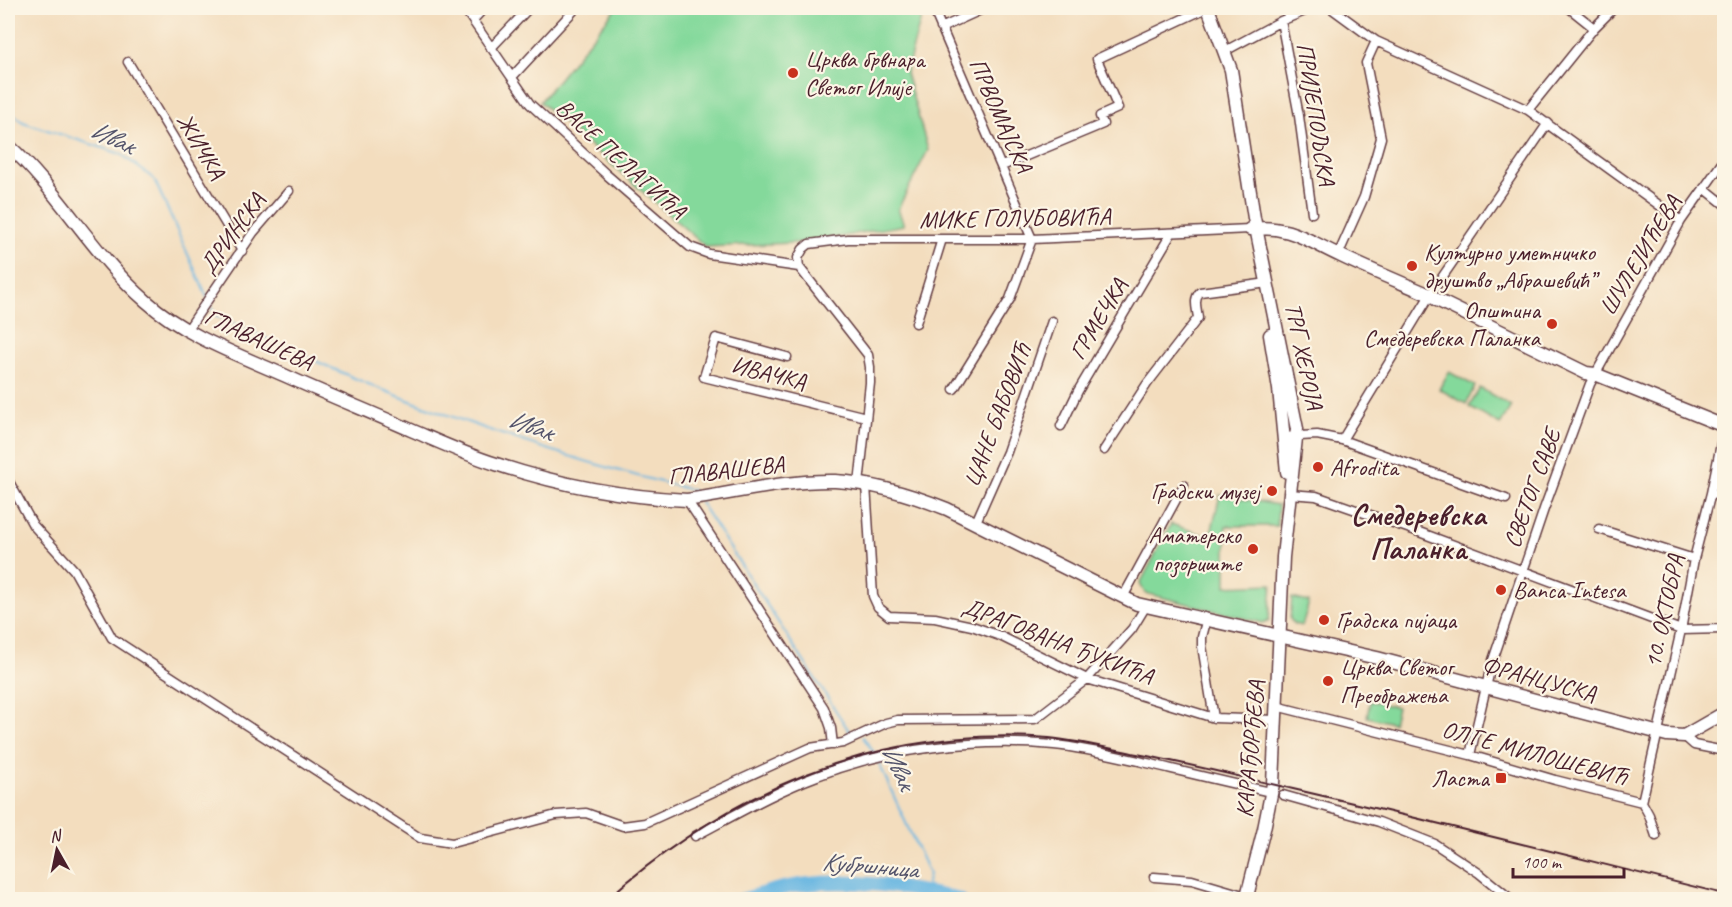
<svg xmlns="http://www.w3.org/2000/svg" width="1732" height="907" font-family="Caveat,sans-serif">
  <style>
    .green { fill: #84d99b; stroke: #677c63; stroke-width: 1.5 }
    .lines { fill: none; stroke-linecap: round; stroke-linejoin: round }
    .stream { stroke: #67b6e1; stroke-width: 2 }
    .river { stroke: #67b6e1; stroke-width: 14 }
    .street-casing { stroke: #633c41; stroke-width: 11 }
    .secondary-casing { stroke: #633c41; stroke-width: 15 }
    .street { stroke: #fff; stroke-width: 8 }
    .secondary { stroke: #fff; stroke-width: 12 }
    .rail { stroke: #4a1f2b; stroke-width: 2 }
    .poi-dot { fill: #c8321e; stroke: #fcf5e5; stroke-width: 2 }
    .labels { text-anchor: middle; stroke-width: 4.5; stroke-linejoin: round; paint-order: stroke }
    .poi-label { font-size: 24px; fill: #4a1f2b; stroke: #fcf5e5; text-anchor: start }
    .street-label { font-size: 24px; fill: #4a1f2b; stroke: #fcf5e5 }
    .water-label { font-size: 26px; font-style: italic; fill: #54546b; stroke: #fcf5e5 }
    .district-label { font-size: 30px; font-weight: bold; fill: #4a1f2b; stroke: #fcf5e5 }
  </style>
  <rect width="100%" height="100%" fill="#fcf5e5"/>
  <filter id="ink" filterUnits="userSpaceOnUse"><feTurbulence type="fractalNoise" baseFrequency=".0167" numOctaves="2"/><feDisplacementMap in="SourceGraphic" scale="12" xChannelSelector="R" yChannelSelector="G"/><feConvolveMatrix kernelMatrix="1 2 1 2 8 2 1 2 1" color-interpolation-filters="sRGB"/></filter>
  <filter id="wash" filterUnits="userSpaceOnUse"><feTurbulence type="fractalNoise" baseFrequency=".008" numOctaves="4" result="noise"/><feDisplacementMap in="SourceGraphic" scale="24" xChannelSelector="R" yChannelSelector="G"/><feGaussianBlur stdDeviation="1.35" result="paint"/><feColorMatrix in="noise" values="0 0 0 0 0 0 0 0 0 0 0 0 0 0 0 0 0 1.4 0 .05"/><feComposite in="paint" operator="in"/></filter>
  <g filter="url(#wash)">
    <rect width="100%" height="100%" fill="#f3ddbe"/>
    <path class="green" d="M 616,8 L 922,8 L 923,11 L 906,73 L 928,150 L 898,209 L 904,225 L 811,242 L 706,247 L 540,102 Z
      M 1449,372 L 1475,386 L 1466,404 L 1439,389 Z
      M 1480,388 L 1511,406 L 1500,425 L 1469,407 Z
      M 1220,495 L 1278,505 L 1277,526 L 1226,526 L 1226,586 L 1272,584 L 1269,620 L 1263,623 L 1145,593 L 1140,584 L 1171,524 L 1210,537 Z
      M 1292,598 L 1309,602 L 1302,626 L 1294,624 L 1290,619 Z
      M 1370,701 L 1397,707 L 1393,723 L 1367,717 Z"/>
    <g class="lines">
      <path class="stream" d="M 8,109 L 23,122 L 121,154 L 154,179 L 207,297
        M 210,303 L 215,315 C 268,339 320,364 373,386 C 474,427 578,462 684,488 L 692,490 L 696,494
        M 700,502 L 851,734 L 857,732 L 858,733
        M 863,737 L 875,754
        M 877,759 L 929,874 L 925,891"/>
      <path class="river" d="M 742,900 C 764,893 786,886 809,884 C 860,879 911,888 960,900"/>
    </g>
  </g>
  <g filter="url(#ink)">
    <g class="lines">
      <defs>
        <path id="street" d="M 464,8 L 530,104 L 607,175 L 690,247 L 709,254 L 799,267
          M 933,8 L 1032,239 L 1010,299 L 954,389
          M 1331,8 L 1376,41 L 1528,110 L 1681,221
          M 1569,8 L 1594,28
          M 1721,8 L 1724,11
          M 473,20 L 484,8
          M 1281,21 L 1299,116 L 1312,213
          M 941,28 L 985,8
          M 491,48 L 529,8
          M 1225,51 L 1281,21 L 1312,8
          M 128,62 L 242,251
          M 512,77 L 576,8
          M 1528,110 L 1594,28 L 1614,8
          M 1002,166 L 1103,124 L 1100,116 L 1118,108 L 1097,59 L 1200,11
          M 1704,188 L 1724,204
          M 1338,255 L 1364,197 L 1381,138 L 1366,63 L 1376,41
          M 799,267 L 798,258 L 803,249 L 809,244 L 848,239 L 1032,239 L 1250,229
          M 799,267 L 868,355 L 870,367 L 870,383 L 859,484
          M 916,323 L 942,239
          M 188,329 L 253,233 L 289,191
          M 787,357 L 716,338 L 704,377 L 866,417
          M 1061,426 L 1078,391 L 1171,234
          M 1284,437 L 1317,435 L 1342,440 L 1506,499
          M 1342,440 L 1430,295 L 1548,123
          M 1104,450 L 1147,384 L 1198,318 C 1197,309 1193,299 1200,292 L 1268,283
          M 8,480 L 33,525 L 74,570 L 112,638 L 420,838 L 452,843 L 556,815 L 586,813 L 623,826 L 645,823 L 810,748 L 843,743 L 886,723 L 898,720 L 1035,719 L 1087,679 L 1132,629 L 1146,606
          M 866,485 L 873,596 L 878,607 L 889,616 L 935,618 L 972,626 L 1000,636 L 1087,679 L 1214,718 L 1276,720
          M 1711,493 L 1724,497
          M 1289,494 L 1316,496 L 1419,532 L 1681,630 L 1724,629
          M 687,500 L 824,708 L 831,728 L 833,745
          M 976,522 L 1007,452 L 1052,321
          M 1599,529 L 1694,559
          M 1123,597 L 1184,485
          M 1207,618 L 1202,637 L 1202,646 L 1214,718
          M 1276,706 L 1470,755 L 1555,780 L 1642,802 L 1649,815 L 1656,836
          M 1684,736 L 1694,745 L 1724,751
          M 1470,755 L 1491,666 L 1544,509 L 1590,384 L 1681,221 L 1724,160
          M 1283,795 L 1379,822 L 1435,844 L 1479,873 L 1512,900
          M 1642,802 L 1681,630 L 1694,559 L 1711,493 L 1724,429
          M 695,836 C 735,815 774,792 817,776 C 887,748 978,738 1054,745 C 1085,748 1116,756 1147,763 C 1189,773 1230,783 1271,792
          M 1154,877 L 1192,880 L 1260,900"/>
        <path id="secondary" d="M 1208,8 L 1231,70 L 1254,218 L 1297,429 L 1283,557 L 1273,784 L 1264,829 L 1246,900
          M 8,145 C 59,191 94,256 146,301 C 185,336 239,355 286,376 C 328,395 370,412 411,430 C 439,442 467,455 496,464 C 556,484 624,497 687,500 C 736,493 785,480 835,481 C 872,483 912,495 947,509 L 1137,604 L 1377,658 L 1667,735 L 1684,736 L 1724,713
          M 1250,229 C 1288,224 1308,241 1341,256 C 1370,270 1400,282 1430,295 L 1437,300 L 1586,373 L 1595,374 L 1724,426
          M 1270,335 L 1279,389 L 1287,472"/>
      </defs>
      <use href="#street" class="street-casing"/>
      <use href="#secondary" class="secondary-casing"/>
      <use href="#street" class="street"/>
      <use href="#secondary" class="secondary"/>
      <path class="rail" d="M 606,900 C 732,789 879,725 1049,738 C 1079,741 1108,748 1137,754 C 1189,764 1241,777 1293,789 C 1437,822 1581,859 1724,894"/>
    </g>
  </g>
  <g class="poi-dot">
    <circle cx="793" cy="73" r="6"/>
    <circle cx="1412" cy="266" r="6"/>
    <circle cx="1552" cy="324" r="6"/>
    <circle cx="1318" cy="467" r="6"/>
    <circle cx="1272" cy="491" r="6"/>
    <circle cx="1253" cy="549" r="6"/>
    <circle cx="1501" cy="590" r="6"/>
    <circle cx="1324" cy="620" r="6"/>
    <circle cx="1328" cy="681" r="6"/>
    <rect x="1495" y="772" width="12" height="12" rx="3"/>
  </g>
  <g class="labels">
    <g class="poi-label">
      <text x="805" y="67">Црква брвнара<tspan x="805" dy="28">Светог Илије</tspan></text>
      <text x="1424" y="260">Културно уметничко<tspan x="1424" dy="28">друштво „Абрашевић”</tspan></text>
      <text x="1540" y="318" text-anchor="end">Општина<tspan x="1540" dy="28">Смедеревска Паланка</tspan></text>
      <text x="1330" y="475">Afrodita</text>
      <text x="1260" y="499" text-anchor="end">Градски музеј</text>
      <text x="1241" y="543" text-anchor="end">Аматерско<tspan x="1241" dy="28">позориште</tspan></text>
      <text x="1513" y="598">Banca Intesa</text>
      <text x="1336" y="628">Градска пијаца</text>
      <text x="1340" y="675">Црква Светог<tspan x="1340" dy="28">Преображења</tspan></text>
      <text x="1489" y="786" text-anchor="end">Ласта</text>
    </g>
    <g class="street-label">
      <text transform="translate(1316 114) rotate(81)" y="8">ПРИЈЕПОЉСКА</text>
      <text transform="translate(1001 115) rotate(66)" y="8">ПРВОМАЈСКА</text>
      <text transform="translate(201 146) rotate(59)" y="8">ЖИЧКА</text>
      <text transform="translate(621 159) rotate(42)" y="8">ВАСЕ ПЕЛАГИЋА</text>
      <text transform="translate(1015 218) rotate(-1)" y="8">МИКЕ ГОЛУБОВИЋА</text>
      <text transform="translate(232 233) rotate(-54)" y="8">ДРИНСКА</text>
      <text transform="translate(1640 255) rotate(-59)" y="8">ШУЛЕЈИЋЕВА</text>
      <text transform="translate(1098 319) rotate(-59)" y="8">ГРМЕЧКА</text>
      <text transform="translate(259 339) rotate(25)" y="8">ГЛАВАШЕВА</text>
      <text transform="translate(1304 356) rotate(78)" y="8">ТРГ ХЕРОЈА</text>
      <text transform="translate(769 373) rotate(14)" y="8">ИВАЧКА</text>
      <text transform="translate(997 415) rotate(-69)" y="8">ЦАНЕ БАБОВИЋ</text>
      <text transform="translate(726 470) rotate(-6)" y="8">ГЛАВАШЕВА</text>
      <text transform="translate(1532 488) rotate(-70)" y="8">СВЕТОГ САВЕ</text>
      <text transform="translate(1664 611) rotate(-78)" y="8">10. ОКТОБРА</text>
      <text transform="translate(1058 641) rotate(21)" y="8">ДРАГОВАНА ЂУКИЋА</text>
      <text transform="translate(1539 679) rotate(15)" y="8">ФРАНЦУСКА</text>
      <text transform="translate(1250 749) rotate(-85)" y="8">КАРАЂОРЂЕВА</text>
      <text transform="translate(1535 753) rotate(15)" y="8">ОЛГЕ МИЛОШЕВИЋ</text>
    </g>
    <g class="water-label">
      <text transform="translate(113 137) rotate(24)" y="9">Ивак</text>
      <text transform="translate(531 425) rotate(19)" y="9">Ивак</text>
      <text transform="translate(899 767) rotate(64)" y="9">Ивак</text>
      <text transform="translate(870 865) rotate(5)" y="9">Кубршница</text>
    </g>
    <g class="district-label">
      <text x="1418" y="525">Смедеревска<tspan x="1418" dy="34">Паланка</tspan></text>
    </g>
  </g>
  <rect width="1732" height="907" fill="none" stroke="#fcf5e5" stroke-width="30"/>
  <g transform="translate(57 850) rotate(351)" stroke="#fcf5e5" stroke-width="4.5" paint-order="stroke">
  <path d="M0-4.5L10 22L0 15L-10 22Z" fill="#4a1f2b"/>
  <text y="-9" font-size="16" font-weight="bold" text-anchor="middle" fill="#4a1f2b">N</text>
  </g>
  <path d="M1513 868v9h111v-9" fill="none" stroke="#4a1f2b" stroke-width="3"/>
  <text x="1522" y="868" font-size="18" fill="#4a1f2b" stroke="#fcf5e5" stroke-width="4.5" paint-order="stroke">100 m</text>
</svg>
